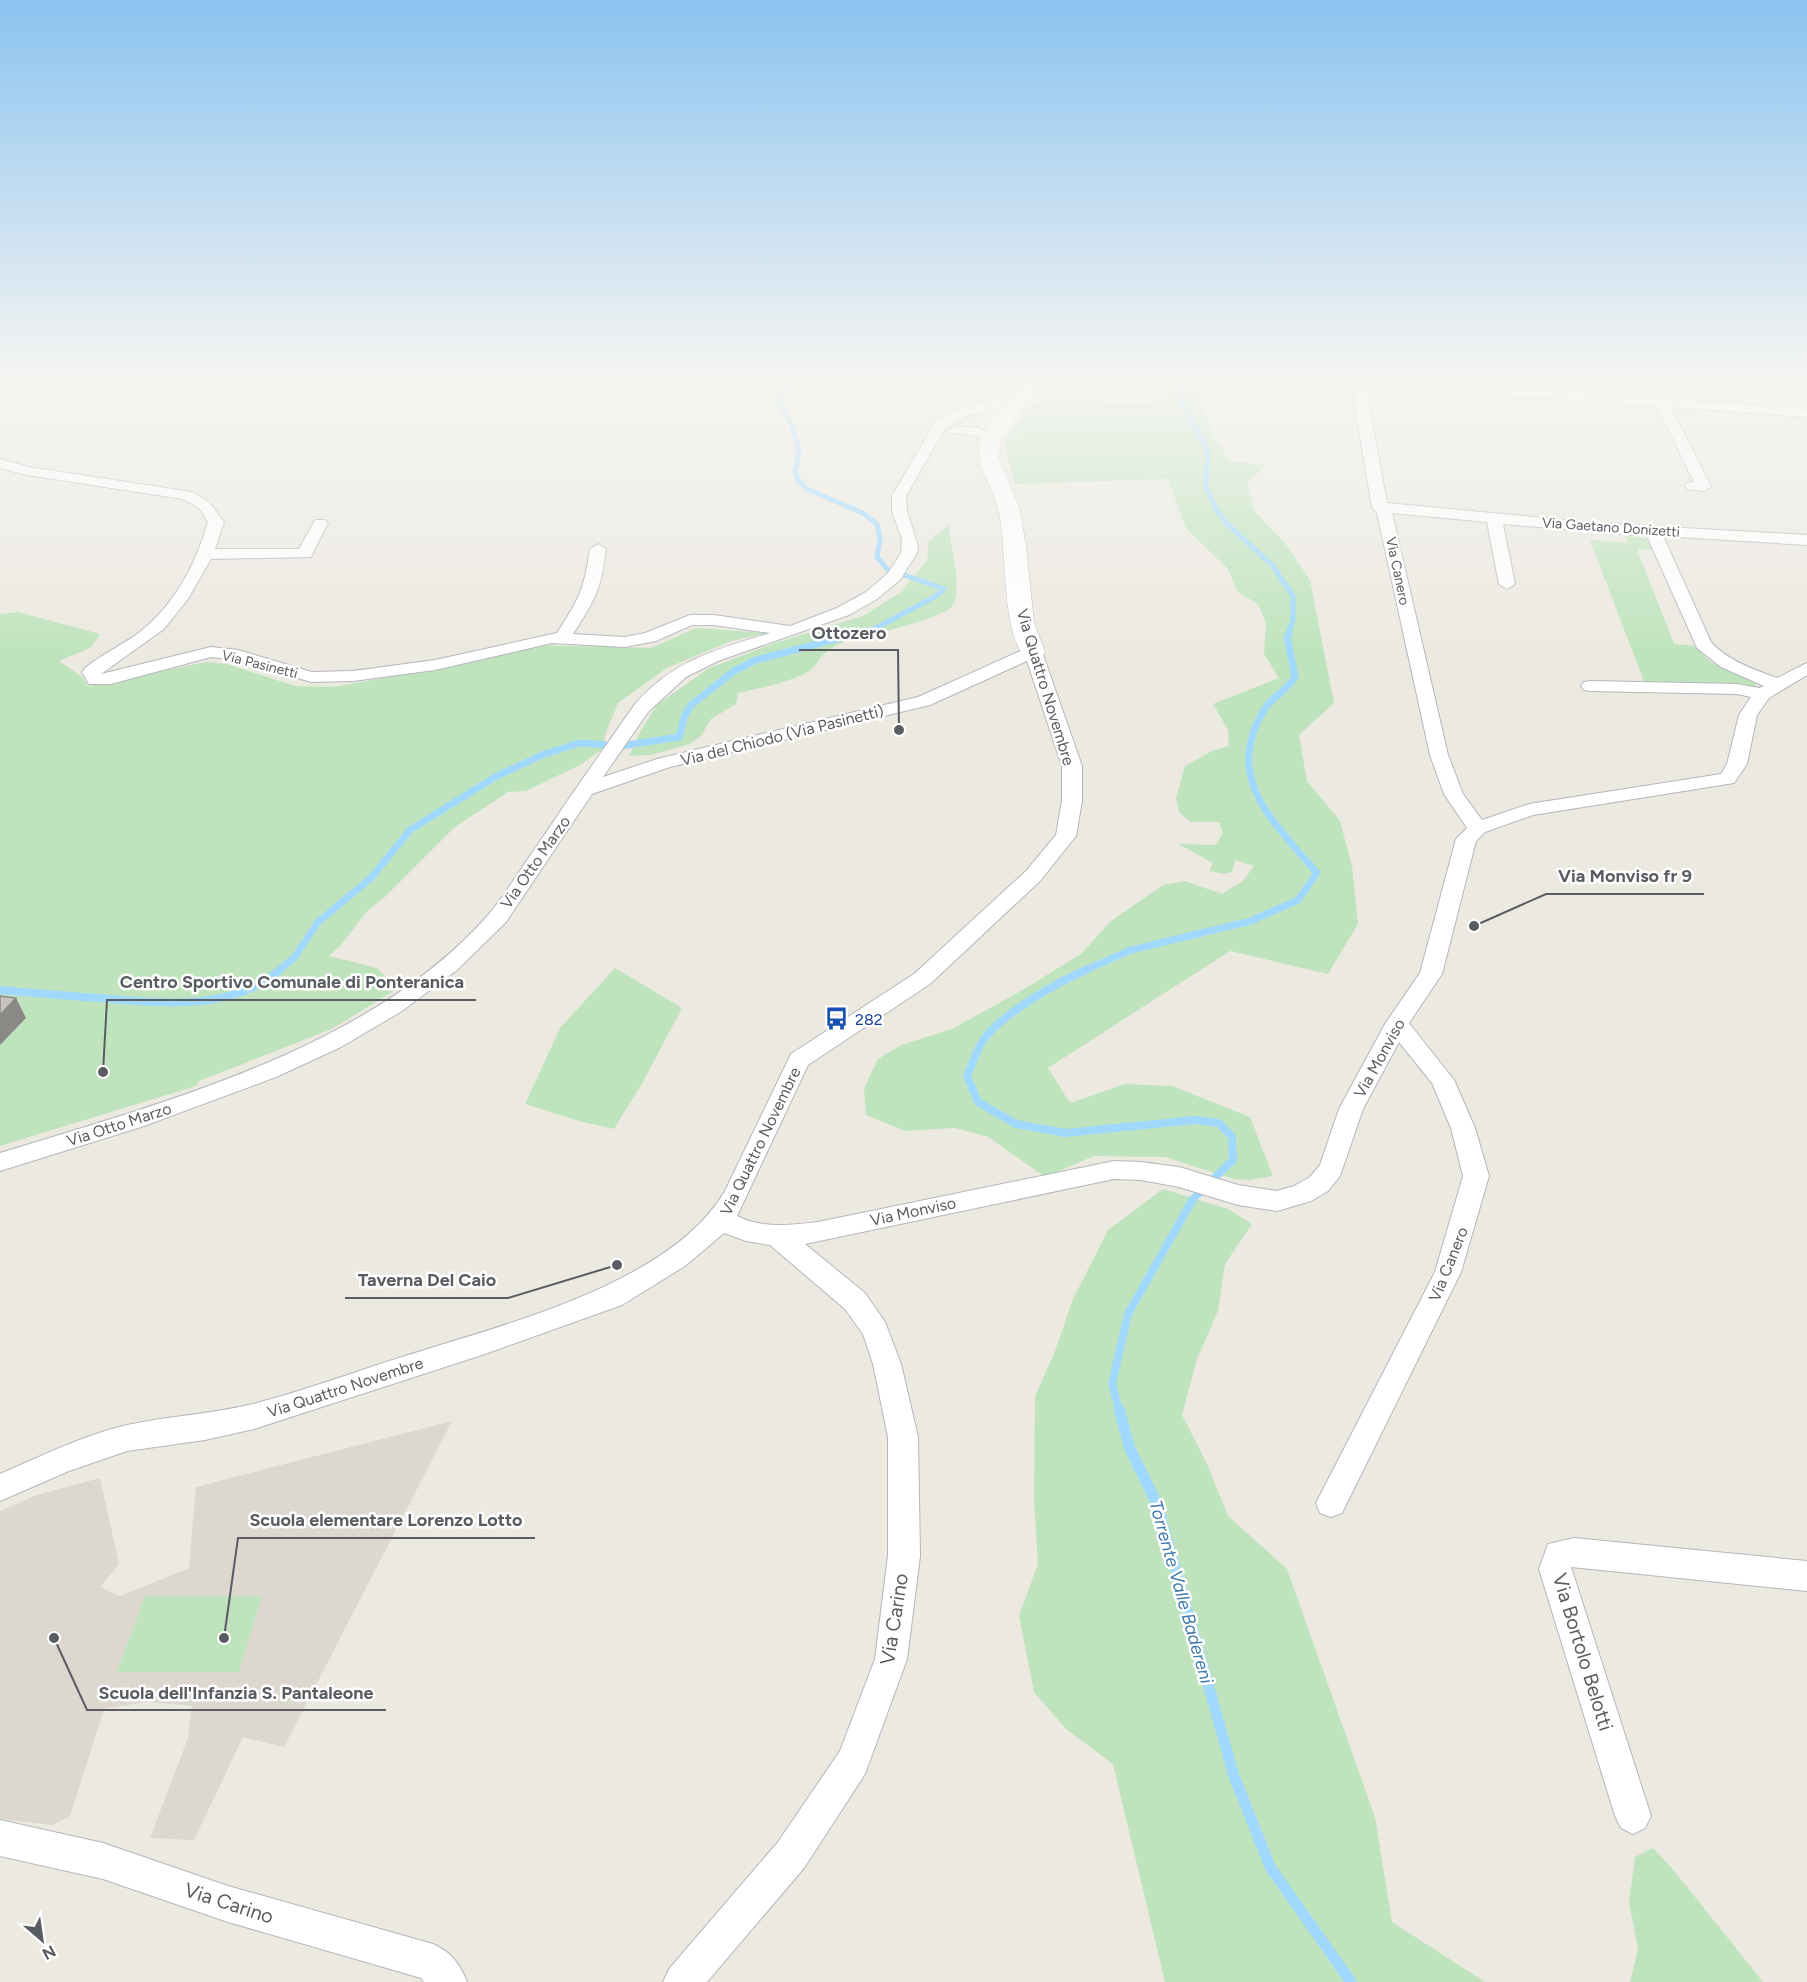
<svg xmlns="http://www.w3.org/2000/svg" width="1807" height="1982" font-family="Figtree,sans-serif">
  <style>
    .education { fill: #dcd8cf }
    .green { fill: #bfe4bd }
    .lines { fill: none; stroke-linecap: round; stroke-linejoin: round }
    .stream-far3 { stroke: #a0d9fd; stroke-width: 5 }
    .stream-far2 { stroke: #a0d9fd; stroke-width: 7 }
    .stream-far1 { stroke: #a0d9fd; stroke-width: 8 }
    .stream { stroke: #a0d9fd; stroke-width: 11 }
    .street-casing { stroke: #b3b7bb; stroke-width: 2 }
    .secondary-casing { stroke: #b4b8bd; stroke-width: 1 }
    .street { fill: #fff; fill-rule: evenodd }
    .secondary { fill: #fff; fill-rule: evenodd }
    .shaded-wall { fill: #8b8985 }
    .building { fill: #c7c4be; stroke: #8b8985; stroke-width: 1.5 }
    .labels { text-anchor: middle; stroke-width: 5; stroke-linejoin: round; paint-order: stroke }
    .far-street-label { font-size: 14px; fill: #595d61; stroke: #fff }
    .street-label { font-size: 16px; fill: #595d61; stroke: #fff }
    .transit-label { font-size: 16px; fill: #164399; stroke: #fff; text-anchor: start }
    .water-label { font-size: 18px; font-style: italic; fill: #3e79ae; stroke: #fff }
    .near-street-label { font-size: 20px; fill: #595d61; stroke: #fff }
    .leader { fill: none; stroke: #595d61; stroke-width: 2 }
    .callout-dot { fill: #595d61; stroke: #fff; stroke-width: 2 }
    .callout-label { font-size: 18px; text-anchor: middle; font-weight: bold; fill: #595d61; stroke: #fff; stroke-width: 5; stroke-linejoin: round; paint-order: stroke }
  </style>
  <rect width="100%" height="100%" fill="#ece9e1"/>
  <path class="education" d="M 452,1421 L 284,1747 L 243,1737 L 194,1840 L 150,1838 L 188,1738 L 192,1706 L 146,1702 L 104,1709 L 70,1816 L 52,1825 L 0,1819 L 0,1511 L 37,1495 L 100,1478 L 119,1564 L 100,1587 L 120,1596 L 189,1568 L 196,1487 Z"/>
  <path class="green" d="M 446,375 L 587,375 L 531,379 Z
    M 1160,375 L 1205,375 L 1213,393 L 1201,401 L 1201,403 L 1208,417 L 1208,423 L 1212,426 L 1213,433 L 1229,461 L 1266,465 L 1247,483 L 1255,512 L 1285,543 L 1310,580 L 1334,703 L 1299,735 L 1307,781 L 1340,821 L 1352,866 L 1358,924 L 1328,974 L 1230,951 L 1048,1068 L 1070,1103 L 1125,1084 L 1172,1086 L 1250,1117 L 1273,1176 L 1249,1180 L 1234,1179 L 1165,1157 L 1094,1156 L 1045,1177 L 988,1137 L 955,1128 L 905,1131 L 866,1115 L 864,1088 L 878,1059 L 901,1045 L 952,1029 L 1026,988 L 1082,953 L 1111,921 L 1163,885 L 1185,881 L 1222,894 L 1243,881 L 1254,866 L 1235,860 L 1232,872 L 1223,874 L 1209,871 L 1213,863 L 1178,844 L 1216,845 L 1223,833 L 1219,822 L 1190,822 L 1179,812 L 1176,798 L 1185,766 L 1212,751 L 1229,746 L 1228,730 L 1213,704 L 1279,678 L 1264,654 L 1266,623 L 1258,604 L 1238,592 L 1228,569 L 1186,528 L 1168,479 L 1015,484 L 1004,442 L 1029,407 L 1041,403 L 1038,401 L 1041,397 L 1152,405 L 1161,397 Z
    M 949,525 C 950,549 964,587 952,606 C 945,618 874,634 857,638 C 845,641 833,646 824,654 C 819,658 817,665 812,669 C 793,682 760,688 738,693 L 736,704 L 711,719 L 701,736 L 690,744 L 651,755 L 629,756 L 641,730 L 657,705 L 709,668 L 775,643 L 863,616 L 901,592 L 927,560 L 929,541 Z
    M 1625,536 C 1639,537 1649,536 1655,550 L 1637,549 L 1674,644 L 1696,646 C 1708,666 1734,672 1755,680 L 1756,687 L 1645,684 L 1590,540 L 1628,543 Z
    M 18,612 L 100,634 L 90,648 L 59,661 L 81,676 L 88,686 L 206,662 L 227,664 L 295,686 L 333,687 L 480,661 L 535,645 L 651,648 L 696,628 L 766,633 L 731,641 L 667,668 L 618,703 L 605,735 L 604,748 L 580,765 L 526,791 L 508,792 L 455,827 L 385,897 L 368,910 L 341,945 L 329,956 L 377,968 L 397,989 L 332,1029 L 199,1081 L 196,1086 L 0,1146 L 0,614 Z
    M 615,968 L 682,1008 L 644,1080 L 614,1129 L 579,1121 L 525,1104 L 560,1028 Z
    M 1163,1189 L 1228,1209 L 1252,1224 L 1225,1264 L 1218,1311 L 1197,1359 L 1182,1415 L 1207,1464 L 1228,1516 L 1287,1569 L 1375,1817 L 1392,1922 L 1485,1982 L 1165,1982 L 1113,1764 L 1066,1729 L 1034,1692 L 1019,1616 L 1038,1564 L 1034,1503 L 1035,1396 L 1054,1354 L 1073,1299 L 1108,1230 Z
    M 145,1596 L 262,1596 L 239,1672 L 117,1672 Z
    M 1653,1848 L 1671,1867 L 1763,1982 L 1630,1982 L 1638,1949 L 1629,1902 L 1635,1857 Z"/>
  <g class="lines">
    <path class="stream-far3" d="M 811,375 L 777,397 L 793,428 L 799,450 L 795,472 L 798,480 L 807,489 L 863,513 L 877,524 L 880,539 L 877,557 L 887,569 L 944,589 L 936,596 L 876,628 L 853,634
      M 1180,375 L 1183,404 L 1208,452 L 1206,486 L 1216,509 L 1225,522 L 1273,566 L 1293,596 L 1293,620 L 1288,634"/>
    <path class="stream-far2" d="M 278,971 L 294,958 L 318,922 L 371,878 L 410,830 L 495,777 L 542,755 L 579,743 L 621,746 L 679,737 L 685,715 L 691,705 L 734,671 L 756,660 L 859,633
      M 1083,971 L 1131,950 L 1251,921 L 1298,900 L 1317,873 C 1273,821 1221,777 1266,707 C 1273,697 1286,691 1295,677 L 1287,637 L 1289,633"/>
    <path class="stream-far1" d="M 1086,970 C 1058,982 998,1016 982,1042 C 976,1052 972,1065 967,1076 L 978,1102 L 1016,1124 L 1065,1133 L 1195,1120 L 1219,1123 L 1232,1137 L 1233,1160 L 1193,1199 L 1128,1314 L 1112,1384 L 1119,1410
      M 0,990 C 33,993 67,996 100,998 C 161,1003 230,1012 280,970"/>
    <path class="stream" d="M 1119,1409 L 1130,1449 L 1157,1504 L 1234,1776 L 1270,1867 L 1351,1982"/>
    <defs>
      <path id="street" d="M 1382,384 L 1564,391 L 1807,409 L 1807,417 L 1671,407 L 1711,487 L 1704,491 L 1687,489 L 1685,486 L 1687,483 L 1694,482 L 1657,406 L 1564,399 L 1382,392 L 1367,395 L 1387,503 L 1596,523 L 1807,535 L 1807,545 L 1663,536 L 1711,642 C 1728,661 1753,669 1777,678 L 1807,663 L 1807,675 L 1769,698 L 1757,715 L 1747,764 L 1734,783 L 1533,815 L 1485,832 L 1476,841 L 1442,974 L 1409,1023 L 1454,1080 L 1475,1128 L 1489,1176 L 1461,1272 L 1342,1513 L 1331,1517 L 1320,1513 L 1316,1503 L 1435,1272 L 1463,1176 L 1451,1128 L 1432,1083 L 1399,1042 L 1363,1109 L 1340,1176 L 1328,1191 L 1311,1201 L 1277,1211 L 1238,1205 L 1179,1187 L 1141,1180 L 1114,1179 L 805,1244 L 865,1293 L 885,1322 L 901,1364 L 918,1437 L 920,1556 L 907,1659 L 865,1774 L 804,1868 L 707,1982 L 663,1982 L 669,1969 L 778,1842 L 840,1751 L 875,1659 L 888,1556 L 888,1437 L 873,1364 L 863,1334 L 845,1309 L 770,1245 L 746,1241 L 724,1233 L 685,1266 L 622,1305 L 485,1354 L 254,1429 L 205,1440 L 127,1451 L 69,1471 L 0,1501 L 0,1474 C 41,1456 84,1435 127,1425 C 169,1416 211,1414 253,1404 C 304,1391 354,1372 405,1356 C 502,1325 671,1284 725,1191 L 791,1054 L 914,974 L 1026,871 L 1056,835 L 1062,801 L 1062,766 L 1027,661 L 930,705 L 670,767 L 592,794 L 506,922 L 457,970 L 402,1011 L 341,1047 L 276,1077 L 141,1127 L 0,1171 L 0,1153 C 165,1102 373,1048 490,913 C 507,892 521,868 537,846 C 569,798 602,751 635,704 C 674,660 715,650 770,633 L 714,625 L 692,625 L 656,641 L 625,647 L 552,643 L 435,670 L 353,681 L 311,682 L 236,660 L 211,657 L 111,684 L 89,684 L 82,672 L 85,668 C 102,654 122,645 140,632 C 175,604 196,564 208,522 L 199,508 L 183,499 L 27,475 L 0,468 L 0,459 L 29,467 L 192,492 L 209,502 L 224,522 L 215,549 L 299,549 L 315,520 L 325,520 L 328,523 L 311,557 L 211,559 L 188,599 L 164,629 L 101,674 L 211,647 L 238,650 L 312,672 L 353,671 L 435,660 L 557,633 C 579,599 584,590 590,549 L 598,544 L 606,549 C 601,590 595,600 573,634 L 625,637 L 645,633 L 690,615 L 714,615 L 790,626 L 837,608 L 866,592 L 888,573 L 901,553 L 902,539 L 892,511 L 892,496 L 934,424 L 955,411 L 1018,392 L 1028,392 L 1030,395 L 1028,398 L 965,417 L 944,430 L 906,496 L 907,511 L 918,546 L 917,553 L 900,580 L 877,599 L 849,615 L 718,661 L 686,677 L 648,712 L 603,777 L 657,759 L 918,697 L 1027,648 L 1039,648 L 1042,652 L 1082,766 L 1082,801 L 1076,836 L 1040,881 L 930,984 L 808,1065 L 737,1216 C 762,1229 791,1225 818,1222 L 1114,1161 L 1141,1162 L 1179,1167 L 1238,1185 L 1277,1191 L 1294,1186 L 1310,1177 L 1320,1165 L 1339,1109 L 1385,1024 L 1420,973 L 1456,839 L 1467,828 L 1444,794 L 1430,755 L 1377,513 L 1372,507 L 1353,395 L 1357,387 ZM 1392,513 L 1487,522 L 1499,584 L 1507,589 L 1515,584 L 1503,524 L 1647,536 L 1697,648 L 1721,667 L 1764,686 L 1759,688 L 1737,684 L 1590,681 L 1584,682 L 1581,686 L 1584,690 L 1590,691 L 1737,694 L 1751,697 L 1739,715 L 1727,764 L 1721,774 L 1529,804 L 1482,820 L 1463,794 L 1448,755 Z
        M 956,426 L 978,428 L 998,438 L 991,442 L 971,435 L 951,433 L 949,430 Z
        M 1574,1538 L 1807,1561 L 1807,1591 L 1571,1567 L 1651,1816 L 1645,1828 L 1633,1834 L 1621,1828 L 1615,1816 L 1539,1569 L 1548,1544 Z
        M 0,1820 L 103,1843 L 228,1886 L 433,1944 C 451,1952 460,1964 467,1982 L 424,1982 L 421,1978 L 228,1922 L 103,1879 L 0,1856 Z"/>
      <path id="secondary" d="M 1035,375 L 1055,375 L 1030,399 L 1001,438 L 999,459 L 1019,506 L 1026,546 L 1034,623 L 1045,652 L 1042,657 L 1033,659 L 1024,657 C 1000,622 1008,552 998,508 C 993,485 972,462 981,438 C 988,420 1021,387 1035,375 Z"/>
    </defs>
    <use href="#street" class="street-casing"/>
    <use href="#secondary" class="secondary-casing"/>
    <use href="#street" class="street"/>
    <use href="#secondary" class="secondary"/>
  </g>
  <path class="shaded-wall" d="M 16,998 L 26,1018 L 0,1045 L 0,1015 Z"/>
  <path class="building" d="M 0,996 L 16,998 L 0,1015 Z"/>
  <linearGradient id="sky" x2="0" y2="1"><stop stop-color="#8bc3f0"/><stop offset="0.58" stop-color="#f6f5f2"/><stop offset="1" stop-color="#f6f5f2" stop-opacity="0"/></linearGradient>
  <rect width="1807" height="652" fill="url(#sky)"/>
  <defs>
    <symbol id="bus-bare" viewBox="-9 -9 18 18"><path d="M-5-6H5V4H4V6H2V4H-2V6H-4V4H-5ZM-3.5-4V0h7V-4ZM-3.5 1.2v1.5H-2V1.2ZM2 1.2v1.5H3.5V1.2Z" fill="#1a4fb4" stroke="#fff" stroke-width="2.5" paint-order="stroke"/></symbol>
  </defs>
  <g fill-rule="evenodd">
    <use href="#bus-bare" x="820" y="1002" width="33" height="33"/>
  </g>
  <g class="labels">
    <g class="far-street-label">
      <text transform="translate(1611 527) rotate(4)" y="5">Via Gaetano Donizetti</text>
      <text transform="translate(1398 571) rotate(78)" y="5">Via Canero</text>
      <text transform="translate(260 664) rotate(14)" y="5">Via Pasinetti</text>
    </g>
    <g class="street-label">
      <text transform="translate(1046 687) rotate(73)" y="6">Via Quattro Novembre</text>
      <text transform="translate(782 735) rotate(-14)" y="6">Via del Chiodo (Via Pasinetti)</text>
      <text transform="translate(535 862) rotate(-55)" y="6">Via Otto Marzo</text>
      <text transform="translate(1379 1058) rotate(-61)" y="6">Via Monviso</text>
      <text transform="translate(119 1124) rotate(-18)" y="6">Via Otto Marzo</text>
      <text transform="translate(760 1141) rotate(-64)" y="6">Via Quattro Novembre</text>
      <text transform="translate(913 1211) rotate(-12)" y="6">Via Monviso</text>
      <text transform="translate(1448 1264) rotate(-68)" y="6">Via Canero</text>
      <text transform="translate(345 1387) rotate(-18)" y="6">Via Quattro Novembre</text>
    </g>
    <g class="transit-label">
      <text x="855" y="1025">282</text>
    </g>
    <g class="water-label">
      <text transform="translate(1181 1592) rotate(74)" y="6">Torrente Valle Badereni</text>
    </g>
    <g class="near-street-label">
      <text transform="translate(894 1619) rotate(-81)" y="7">Via Carino</text>
      <text transform="translate(1583 1652) rotate(73)" y="7">Via Bortolo Belotti</text>
      <text transform="translate(229 1903) rotate(18)" y="7">Via Carino</text>
    </g>
  </g>
  <path class="leader" d="M899 730L898 650H799M1474 926L1546 894H1704M103 1072L107 1000H476M617 1265L508 1298H345M224 1638L238 1538H535M54 1638L87 1710H386"/>
  <g class="callout-dot">
    <circle cx="899" cy="730" r="6"/>
    <circle cx="1474" cy="926" r="6"/>
    <circle cx="103" cy="1072" r="6"/>
    <circle cx="617" cy="1265" r="6"/>
    <circle cx="224" cy="1638" r="6"/>
    <circle cx="54" cy="1638" r="6"/>
  </g>
  <g class="callout-label">
    <text x="849" y="639">Ottozero</text>
    <text x="1625" y="882">Via Monviso fr 9</text>
    <text x="292" y="988">Centro Sportivo Comunale di Ponteranica</text>
    <text x="427" y="1286">Taverna Del Caio</text>
    <text x="386" y="1526">Scuola elementare Lorenzo Lotto</text>
    <text x="236" y="1699">Scuola dell'Infanzia S. Pantaleone</text>
  </g>
  <g transform="translate(42 1940) rotate(151)" stroke="#ffffff" stroke-width="4.5" paint-order="stroke">
  <path d="M0-4.5L10 22L0 15L-10 22Z" fill="#595d61"/>
  <text y="-9" font-size="16" font-weight="bold" text-anchor="middle" fill="#595d61">N</text>
  </g>
</svg>
